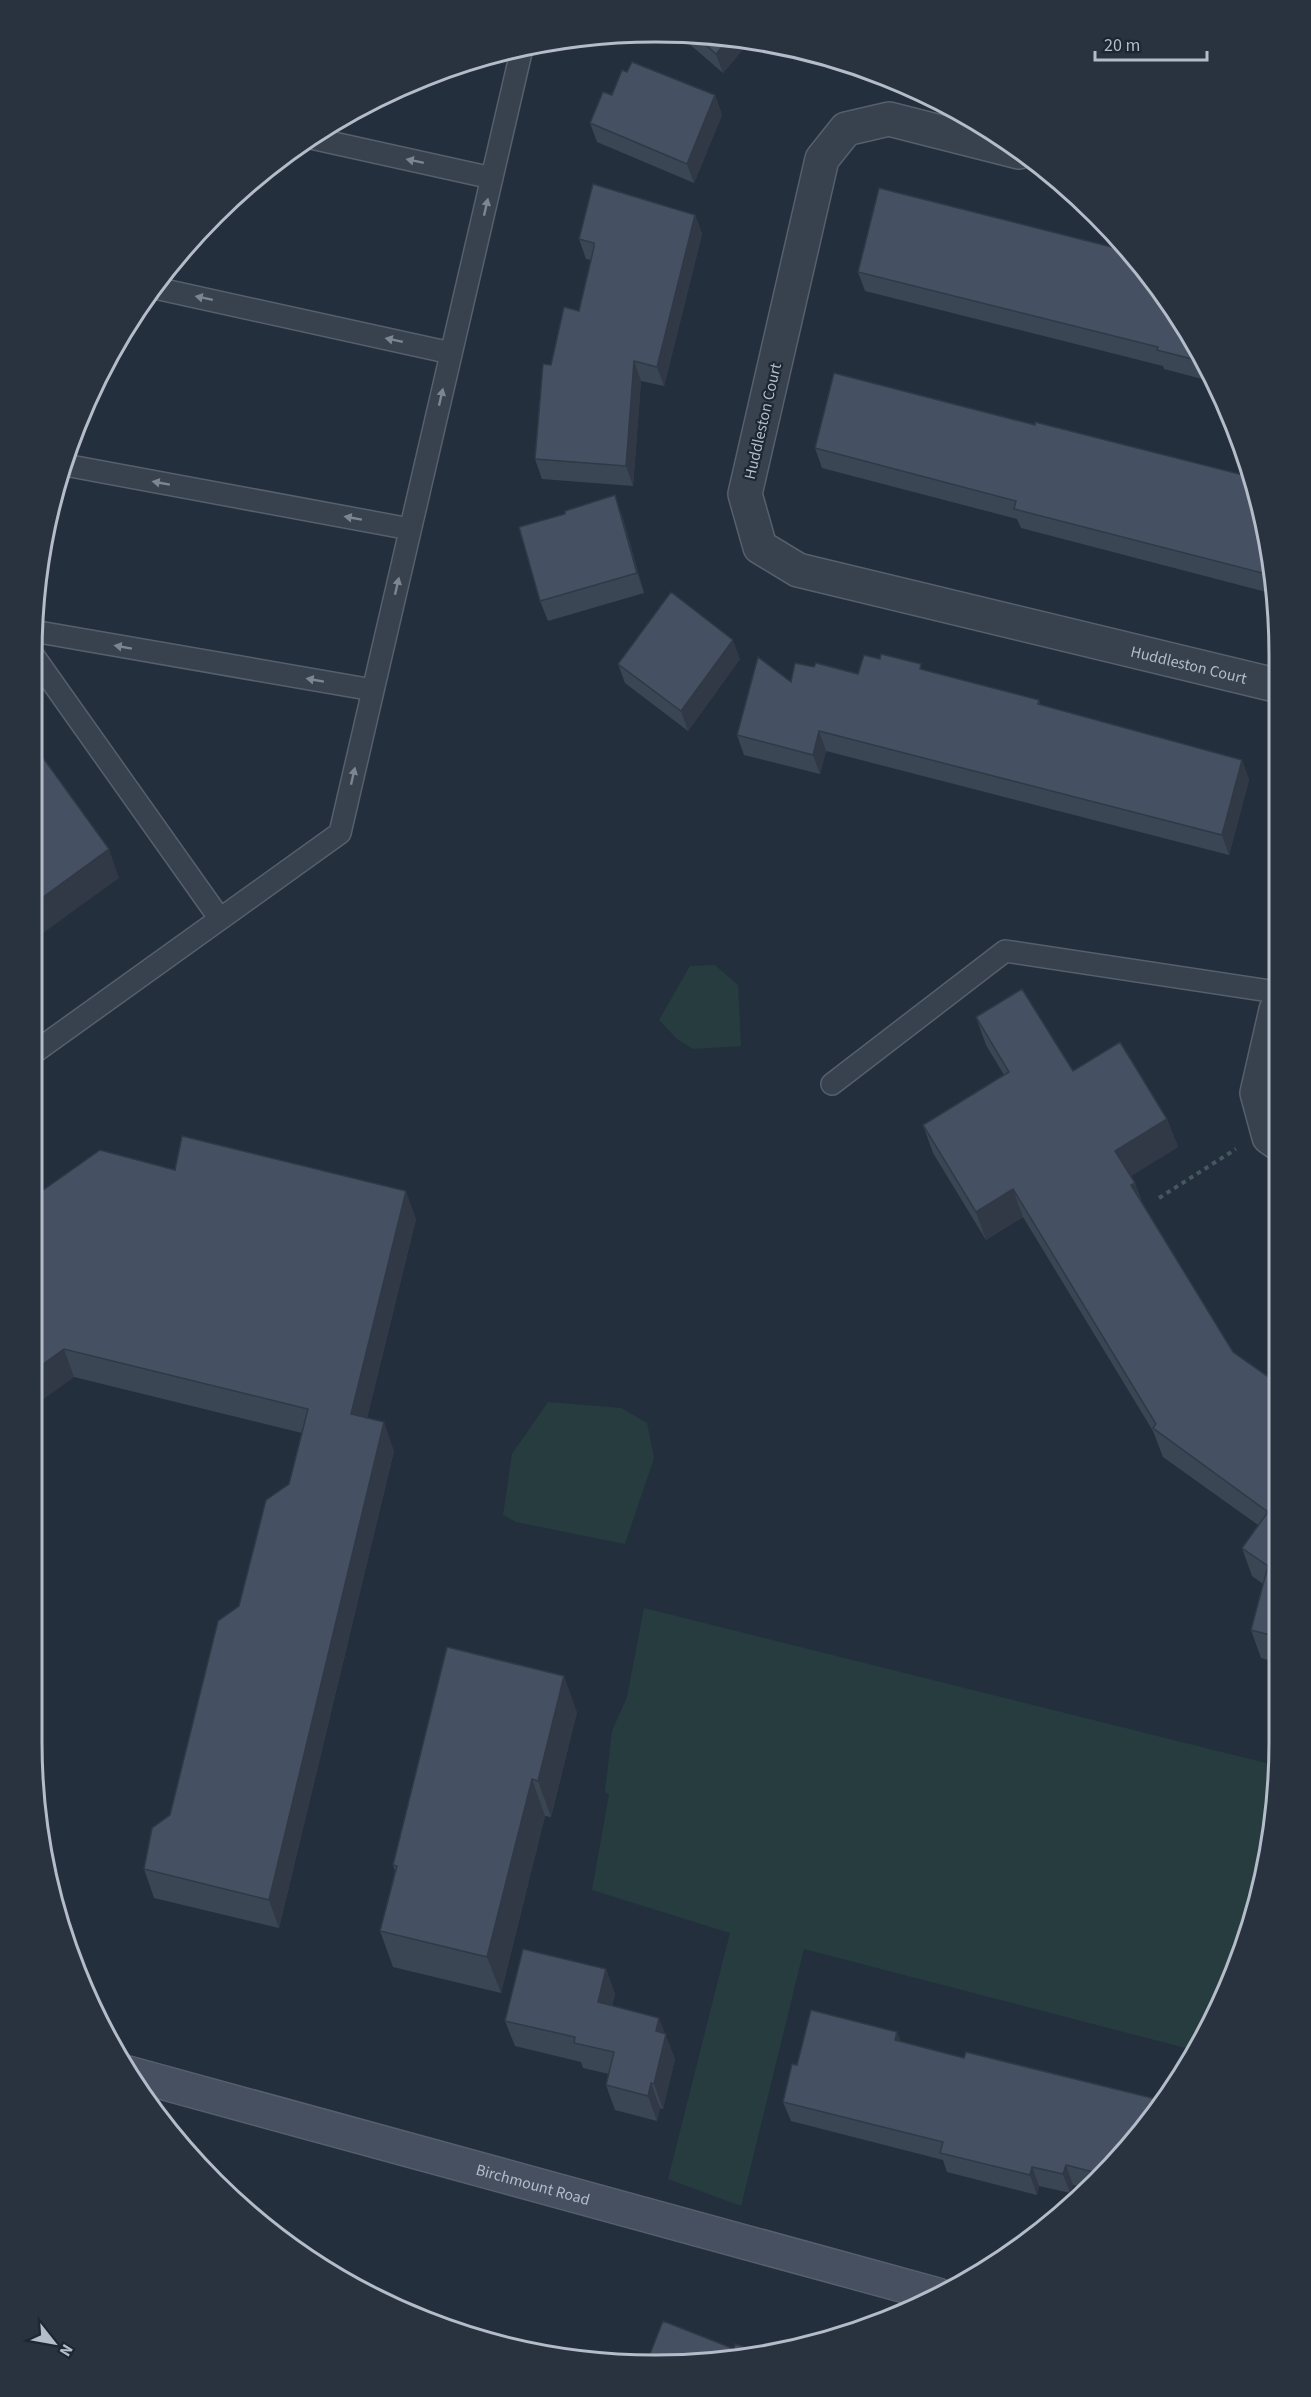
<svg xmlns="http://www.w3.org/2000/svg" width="1311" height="2397" font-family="'Source Sans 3',sans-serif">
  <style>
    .green { fill: #263c3f }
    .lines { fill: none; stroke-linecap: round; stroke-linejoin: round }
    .service-casing { stroke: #565f6c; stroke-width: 24 }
    .minor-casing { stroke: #565f6c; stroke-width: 36 }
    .secondary-casing { stroke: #565f6c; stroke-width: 36 }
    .path { stroke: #44595c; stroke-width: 4; stroke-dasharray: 4.5 4.5; stroke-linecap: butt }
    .service { stroke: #38414e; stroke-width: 21 }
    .minor { stroke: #38414e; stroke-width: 33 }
    .secondary { stroke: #465061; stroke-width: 33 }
    .wall { fill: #3b4654 }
    .shaded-wall { fill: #303945 }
    .building { fill: #455162; stroke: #303945; stroke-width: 1.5 }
    .oneway { fill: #7c8592 }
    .labels { text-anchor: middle; stroke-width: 4.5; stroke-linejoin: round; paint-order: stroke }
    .street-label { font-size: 16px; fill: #b4bcc9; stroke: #1d2633 }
    .rim { fill: none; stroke: #b4bcc9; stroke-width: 3 }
  </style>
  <rect width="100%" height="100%" fill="#242f3e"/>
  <path class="green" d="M 715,965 L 738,985 L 741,1046 L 693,1049 L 677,1039 L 659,1020 L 690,966 Z
    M 548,1402 L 621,1408 L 647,1423 L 654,1458 L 625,1544 L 516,1522 L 503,1515 L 512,1454 Z
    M 644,1608 L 1278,1766 L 1278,1782 L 1258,1903 L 1197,2051 L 804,1949 L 741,2206 L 668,2179 L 730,1933 L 592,1890 L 609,1794 L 605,1792 L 612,1731 L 627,1697 Z"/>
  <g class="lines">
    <defs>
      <path id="service" d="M 311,138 L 492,178
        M 155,288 L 451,353
        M 65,465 L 410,529
        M 33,631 L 373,690
        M 33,655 L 220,919
        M 32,1054 L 340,833 L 522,48
        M 832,1084 L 1005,951 L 1276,992"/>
      <g id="minor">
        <path id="s1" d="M 1019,152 L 889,119 L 846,129 L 822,159 L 745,494 L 760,547 L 798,570 L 1275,685"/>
        <path d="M 1276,1010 L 1257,1093 L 1269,1137 L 1276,1142"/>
      </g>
      <g id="secondary">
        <path id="s2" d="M 128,2073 L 938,2295"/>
      </g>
    </defs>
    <use href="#service" class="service-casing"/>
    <use href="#minor" class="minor-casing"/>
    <use href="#secondary" class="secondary-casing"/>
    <path class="path" d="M 1159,1198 L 1236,1149"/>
    <use href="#service" class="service"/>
    <use href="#minor" class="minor"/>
    <use href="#secondary" class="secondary"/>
  </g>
  <path class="wall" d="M 679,35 L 737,37 L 751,40 L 723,73 Z
    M 627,72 L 715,95 L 722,115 L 694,183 L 597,142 L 590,123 Z
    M 695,215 L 702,234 L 664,386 L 641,381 L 633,486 L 542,479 L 535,459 L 551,365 L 579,311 L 591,260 L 586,259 L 579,239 Z
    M 858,272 L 1175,309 L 1210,381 L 1164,369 L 1163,366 L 865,291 Z
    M 834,373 L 1274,574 L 1274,594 L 1021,528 L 1017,519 L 822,468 L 815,448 Z
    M 622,515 L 644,593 L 548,621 L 540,601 Z
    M 740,659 L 688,731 L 625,683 L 618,664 Z
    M 923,670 L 1039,700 L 1040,705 L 1242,760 L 1249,780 L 1229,855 L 826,751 L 820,774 L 744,755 L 737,735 L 791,682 L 858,674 Z
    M 976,1017 L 1073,1071 L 1167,1119 L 1178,1147 L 1130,1176 L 1135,1183 L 1142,1202 L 1233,1352 L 1277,1383 L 1278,1663 L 1261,1658 L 1251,1630 L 1263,1584 L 1252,1576 L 1242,1548 L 1258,1525 L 1163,1457 L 1153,1431 L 1023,1217 L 986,1240 L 933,1153 L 923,1125 L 1004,1075 L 986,1045 Z
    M 175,1170 L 416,1219 L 367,1418 L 394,1451 L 279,1928 L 154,1898 L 144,1869 L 170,1815 L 239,1606 L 289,1484 L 302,1433 L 74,1377 L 32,1407 L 32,1198 Z
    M 577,1712 L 551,1817 L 545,1816 L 501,1993 L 393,1967 L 380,1931 L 395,1871 L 393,1865 Z
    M 606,1969 L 615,1994 L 612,2006 L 665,2034 L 675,2059 L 663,2109 L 660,2108 L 657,2121 L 615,2110 L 606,2085 L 609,2074 L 583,2068 L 581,2062 L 515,2046 L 505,2021 Z
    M 897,2032 L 901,2042 L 1150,2122 L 1088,2188 L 1073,2185 L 1070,2193 L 1039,2186 L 1037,2195 L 947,2172 L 943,2160 L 791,2121 L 783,2102 Z"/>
  <path class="shaded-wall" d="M 731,37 L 737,37 L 751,40 L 723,73 L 716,54 Z
    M 715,95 L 722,115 L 694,183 L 687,164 Z
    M 695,215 L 702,234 L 664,386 L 657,367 Z
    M 634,361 L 641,381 L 633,486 L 626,466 Z
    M 615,495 L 622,515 L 644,593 L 637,573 Z
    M 733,640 L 740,659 L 688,731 L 681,711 Z
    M 819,731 L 826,751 L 820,774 L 813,755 Z
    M 1242,760 L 1249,780 L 1229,855 L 1222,835 Z
    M 109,849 L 119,878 L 32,941 L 32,905 Z
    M 1167,1119 L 1178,1147 L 1125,1180 L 1115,1151 Z
    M 1135,1183 L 1145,1211 L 1131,1185 Z
    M 1013,1189 L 1023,1217 L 986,1240 L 976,1212 Z
    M 406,1191 L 416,1219 L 361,1443 L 351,1414 Z
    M 64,1349 L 74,1377 L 32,1407 L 32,1372 Z
    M 384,1422 L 394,1451 L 279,1928 L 269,1900 Z
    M 564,1676 L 577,1712 L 551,1817 L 538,1781 Z
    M 532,1779 L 545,1816 L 501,1993 L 487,1957 Z
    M 606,1969 L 615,1994 L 607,2027 L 598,2002 Z
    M 659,2018 L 675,2059 L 663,2109 L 654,2084 L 656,2031 Z
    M 897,2032 L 905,2051 L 895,2040 Z
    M 651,2083 L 660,2108 L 657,2121 L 648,2096 Z
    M 1066,2165 L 1073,2185 L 1070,2193 L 1063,2174 Z
    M 1032,2167 L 1039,2186 L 1037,2195 L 1030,2175 Z"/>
  <path class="building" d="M 695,35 L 731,37 L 716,54 Z
    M 632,62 L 715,95 L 687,164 L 590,123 L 603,92 L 612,95 L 622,70 L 627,72 Z
    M 593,184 L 695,215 L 657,367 L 634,361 L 626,466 L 535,459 L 543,364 L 551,365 L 564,307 L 579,311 L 594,247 L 594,243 L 579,239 Z
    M 879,188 L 1123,250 L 1175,309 L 1200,361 L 1157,350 L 1158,347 L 858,272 Z
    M 834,373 L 1035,425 L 1035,422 L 1251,477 L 1274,576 L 1014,509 L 1016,501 L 815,448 Z
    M 615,495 L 637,573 L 540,601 L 519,527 L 565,514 L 565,511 Z
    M 671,592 L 733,640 L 681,711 L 618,664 Z
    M 881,654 L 921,664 L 920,669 L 1039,700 L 1038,704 L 1242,760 L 1222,835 L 819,731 L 813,755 L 737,735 L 758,657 L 791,682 L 795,663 L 814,667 L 816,663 L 858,674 L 864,655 L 880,659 Z
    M 33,744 L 109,849 L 32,905 Z
    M 1022,989 L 1073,1071 L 1120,1042 L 1167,1119 L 1115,1151 L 1135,1183 L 1131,1185 L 1233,1352 L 1277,1383 L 1278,1637 L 1251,1630 L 1268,1566 L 1242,1548 L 1268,1512 L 1153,1428 L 1156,1424 L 1013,1189 L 976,1212 L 923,1125 L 1009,1072 L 976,1017 Z
    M 182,1136 L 406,1191 L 351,1414 L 384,1422 L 269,1900 L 144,1869 L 152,1828 L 170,1815 L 218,1621 L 239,1606 L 266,1500 L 289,1484 L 308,1409 L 64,1349 L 32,1372 L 32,1198 L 100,1150 L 175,1170 Z
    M 447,1647 L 564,1676 L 538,1781 L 532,1779 L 487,1957 L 380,1931 L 397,1866 L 393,1865 Z
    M 523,1949 L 606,1969 L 598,2002 L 659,2018 L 656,2031 L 666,2034 L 654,2084 L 651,2083 L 648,2096 L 606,2085 L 614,2052 L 574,2043 L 575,2037 L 505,2021 Z
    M 811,2010 L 897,2032 L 895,2040 L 964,2058 L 966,2052 L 1164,2101 L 1150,2122 L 1101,2174 L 1066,2165 L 1063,2174 L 1032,2167 L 1030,2175 L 940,2153 L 943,2142 L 783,2102 L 792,2064 L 797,2065 Z
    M 663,2321 L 734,2349 L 735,2344 L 763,2353 L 697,2364 L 646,2364 Z"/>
  <defs><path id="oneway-solid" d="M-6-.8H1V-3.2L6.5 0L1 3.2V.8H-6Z" transform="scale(1.5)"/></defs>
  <g class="oneway">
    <use href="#oneway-solid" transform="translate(415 161) rotate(-168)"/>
    <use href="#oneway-solid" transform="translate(486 207) rotate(-77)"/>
    <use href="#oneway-solid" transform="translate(204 298) rotate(-168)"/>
    <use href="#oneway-solid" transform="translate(394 340) rotate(-168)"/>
    <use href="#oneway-solid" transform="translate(441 397) rotate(-77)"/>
    <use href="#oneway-solid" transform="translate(161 483) rotate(-170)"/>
    <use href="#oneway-solid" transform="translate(353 518) rotate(-170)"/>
    <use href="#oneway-solid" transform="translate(397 586) rotate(-77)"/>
    <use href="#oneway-solid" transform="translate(123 647) rotate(-170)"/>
    <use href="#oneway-solid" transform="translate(315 680) rotate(-170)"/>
    <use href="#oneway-solid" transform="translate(353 776) rotate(-77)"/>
  </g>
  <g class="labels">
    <g class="street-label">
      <text transform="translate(762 421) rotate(-77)" y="6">Huddleston Court</text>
      <text dy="6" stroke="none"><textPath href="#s1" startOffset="1062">Huddleston Court</textPath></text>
      <text dy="6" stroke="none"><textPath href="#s2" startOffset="420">Birchmount Road</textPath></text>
    </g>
  </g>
  <path d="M0 0H1311V2397H0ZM655 42H656A613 613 0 0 1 1269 655V1742A613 613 0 0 1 656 2355H655A613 613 0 0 1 42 1742V655A613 613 0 0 1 655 42Z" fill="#29323f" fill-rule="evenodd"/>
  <path class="rim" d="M655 42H656A613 613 0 0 1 1269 655V1742A613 613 0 0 1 656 2355H655A613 613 0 0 1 42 1742V655A613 613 0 0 1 655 42Z"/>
  <g transform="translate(54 2343) rotate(121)" stroke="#1d2633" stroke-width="4.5" paint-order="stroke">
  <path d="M0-4.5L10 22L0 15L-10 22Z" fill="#b4bcc9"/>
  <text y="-9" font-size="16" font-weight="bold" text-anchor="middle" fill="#b4bcc9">N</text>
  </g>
  <path d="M1095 51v9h112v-9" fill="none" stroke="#b4bcc9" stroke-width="3"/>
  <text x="1104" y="51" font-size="18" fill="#b4bcc9" stroke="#1d2633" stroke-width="4.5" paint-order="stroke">20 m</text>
</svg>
